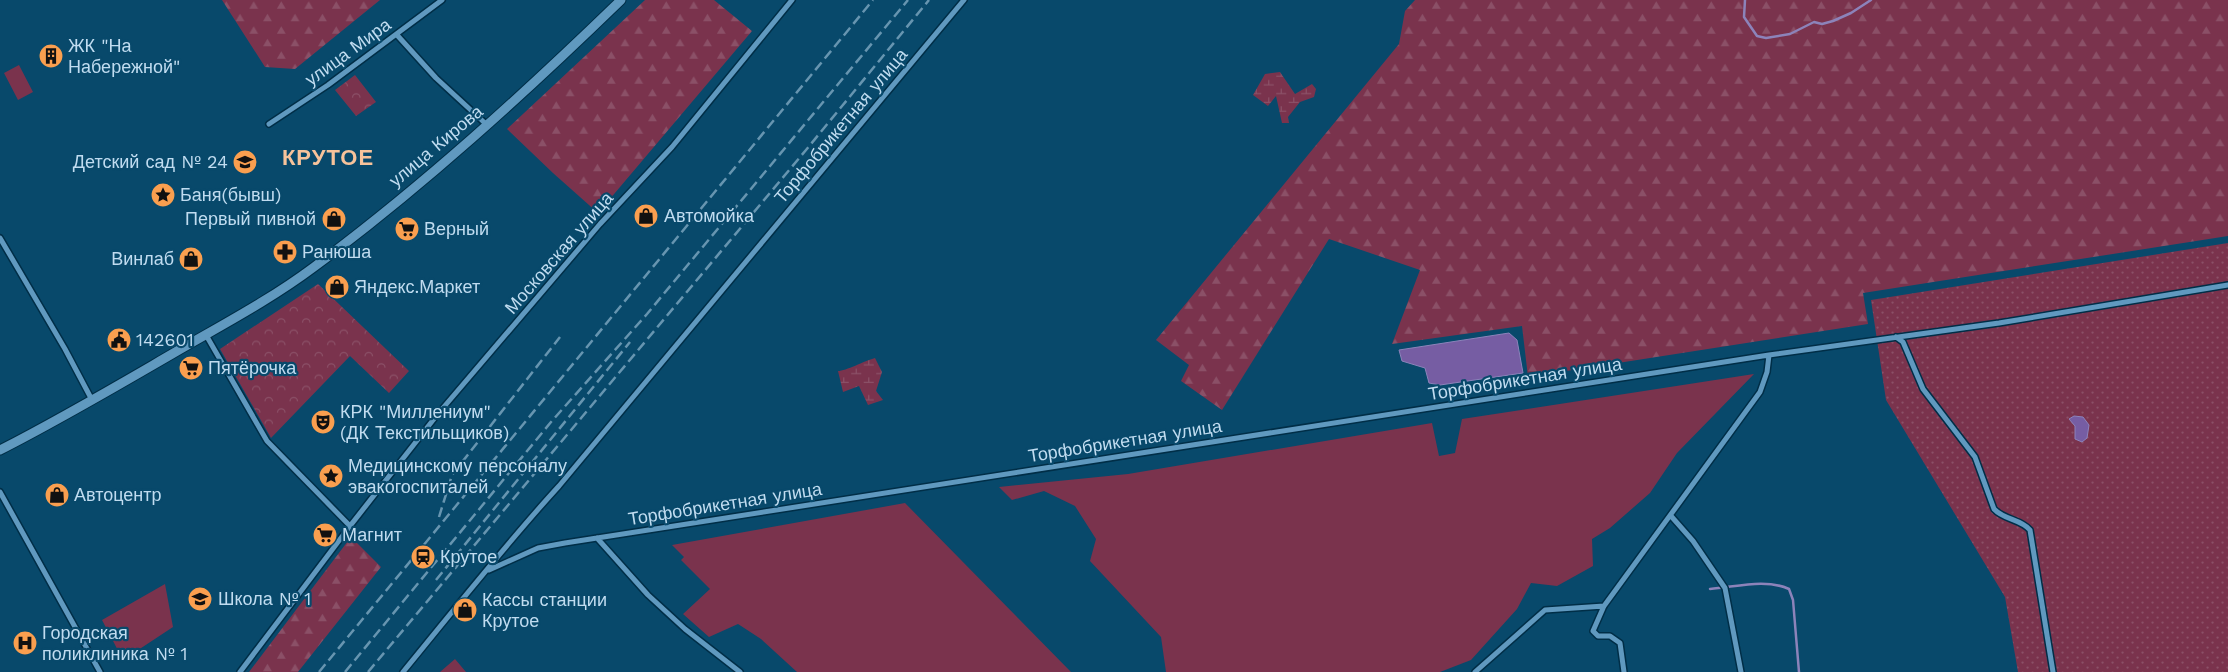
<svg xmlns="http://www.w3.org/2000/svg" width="2228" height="672" font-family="'Work Sans',sans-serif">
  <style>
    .grass { fill: #7a334d }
    .forest { fill: url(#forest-firs) }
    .wetland { fill: url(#wetland-marsh) }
    .park { fill: url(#park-crowns) }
    .garden { fill: url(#garden-dots) }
    .water { fill: #765da3; stroke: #8c83ba }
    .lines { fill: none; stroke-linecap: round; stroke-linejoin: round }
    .stream { stroke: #8c83ba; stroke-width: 2.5 }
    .minor-casing { stroke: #002e47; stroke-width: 8 }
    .tertiary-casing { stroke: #002e47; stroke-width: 11 }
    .minor { stroke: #6099bf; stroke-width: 5 }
    .tertiary { stroke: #6099bf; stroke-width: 9 }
    .rail { stroke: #6795b0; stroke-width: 2.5; stroke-dasharray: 10 5; stroke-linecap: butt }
    .labels { text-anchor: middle; stroke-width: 4.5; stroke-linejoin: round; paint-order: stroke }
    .poi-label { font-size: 18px; fill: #c0dcf0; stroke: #08496b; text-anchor: start }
    .street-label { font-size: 18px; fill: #c0dcf0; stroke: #08496b }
    .district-label { font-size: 22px; font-weight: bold; letter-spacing: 1px; fill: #f7c39b; stroke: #08496b }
  </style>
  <defs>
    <pattern id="forest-firs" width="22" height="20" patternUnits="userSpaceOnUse" patternTransform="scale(1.25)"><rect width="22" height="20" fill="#7a334d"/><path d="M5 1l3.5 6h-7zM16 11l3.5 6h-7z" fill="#8b5067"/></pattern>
    <pattern id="wetland-marsh" width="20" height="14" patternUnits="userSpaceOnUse" patternTransform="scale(1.25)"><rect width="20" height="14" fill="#7a334d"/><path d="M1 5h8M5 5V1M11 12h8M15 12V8" fill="none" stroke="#8b5067"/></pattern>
    <pattern id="park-crowns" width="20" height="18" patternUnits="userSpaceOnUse" patternTransform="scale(1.25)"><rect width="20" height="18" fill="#7a334d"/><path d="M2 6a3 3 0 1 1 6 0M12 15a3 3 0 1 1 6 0" fill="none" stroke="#8b5067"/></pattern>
    <pattern id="garden-dots" width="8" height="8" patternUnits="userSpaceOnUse" patternTransform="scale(1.25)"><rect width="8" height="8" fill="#7a334d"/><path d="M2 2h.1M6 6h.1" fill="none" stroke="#8b5067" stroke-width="1.8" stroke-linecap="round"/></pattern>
  </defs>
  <rect width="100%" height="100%" fill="#08496b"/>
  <path class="grass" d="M 19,65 L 33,92 L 18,100 L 4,73 Z
    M 1754,374 L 1677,453 L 1650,493 L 1610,528 L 1592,539 L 1593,566 L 1557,586 L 1531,583 L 1517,609 L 1471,660 L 1440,672 L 1166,672 L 1161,637 L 1090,561 L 1096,539 L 1075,506 L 1044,491 L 1012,500 L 999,487 L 1128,474 L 1432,423 L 1439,456 L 1455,453 L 1462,419 Z
    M 905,503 L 1071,672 L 797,672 L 761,639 L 738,624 L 709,637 L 683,614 L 710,589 L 681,560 L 684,557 L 672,545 Z
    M 165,584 L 173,627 L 123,660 L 102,620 Z
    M 455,659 L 466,672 L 440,672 Z"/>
  <path class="forest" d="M 222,0 L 380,0 L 295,69 L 265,67 Z
    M 645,0 L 714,0 L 752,31 L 598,213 L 553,173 L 507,129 Z
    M 1415,0 L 2228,0 L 2228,236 L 1863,293 L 1868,324 L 1528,377 L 1522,326 L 1392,344 L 1420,270 L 1329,239 L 1222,410 L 1181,381 L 1189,365 L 1156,340 L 1399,44 L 1405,11 Z
    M 351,537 L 381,567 L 298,672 L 249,672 Z"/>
  <path class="wetland" d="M 1280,72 L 1295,94 L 1312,84 L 1316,89 L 1314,97 L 1300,102 L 1288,117 L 1289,123 L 1282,123 L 1276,96 L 1268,106 L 1253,95 L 1265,74 Z
    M 875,358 L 882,372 L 876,391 L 883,400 L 868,405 L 859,386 L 843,392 L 838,371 C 846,371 864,361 875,358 Z"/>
  <path class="park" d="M 355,75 L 376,102 L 356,116 L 335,90 Z
    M 318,284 L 409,371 L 389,393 L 350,356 L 271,438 L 220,349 Z"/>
  <path class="garden" d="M 2228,243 L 2228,672 L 2018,672 L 2005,597 L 1886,400 L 1871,300 Z"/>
  <path class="water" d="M 1509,333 L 1517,340 L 1523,373 L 1440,385 L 1429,383 L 1425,368 L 1402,361 L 1399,350 Z
    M 2074,416 L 2083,417 L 2089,425 L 2087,438 L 2082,442 L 2075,439 L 2075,426 L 2069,419 Z"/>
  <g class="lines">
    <path class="stream" d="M 1745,0 L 1744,17 L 1757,36 L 1766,38 L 1790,34 L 1814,22 L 1822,24 L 1833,21 L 1851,13 L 1871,0
      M 1710,589 C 1736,587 1765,578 1789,589 L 1793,600 L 1799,672"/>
    <defs>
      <path id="minor" d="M 397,35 L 436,78 L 487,125
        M 269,124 L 328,85 L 442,0
        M 0,238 L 65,349 L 92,400
        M 206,335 L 267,441 L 350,526
        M 1896,337 L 1903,342 L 1923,389 L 1975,457 L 1994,509 C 2004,520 2021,519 2030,530 L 2053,672
        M 0,492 L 100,672
        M 1671,516 L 1693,541 L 1725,588 L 1741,672
        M 597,538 L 648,595 L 685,629 L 740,672
        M 489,570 L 538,548 L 565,543 L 1769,355 L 1999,323 L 2228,285
        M 240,672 L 350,526 L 437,415 L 600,224 L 672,147 L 792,0
        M 403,672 C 454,610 504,546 559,486 L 964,0
        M 1475,672 L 1545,610 L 1604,606
        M 1624,672 L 1620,643 L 1610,636 L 1598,636 L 1593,631 L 1604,606 L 1760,392 L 1767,372 L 1769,355"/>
      <path id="tertiary" d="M 0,450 C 59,420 115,387 172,354 C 220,326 270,300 314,267 C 423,186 524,94 621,0"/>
    </defs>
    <use href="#minor" class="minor-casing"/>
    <use href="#tertiary" class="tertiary-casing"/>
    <use href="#minor" class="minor"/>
    <use href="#tertiary" class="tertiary"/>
    <path class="rail" d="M 439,517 L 452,475 L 560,337
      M 436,580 L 630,342
      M 319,672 L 873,0
      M 345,672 L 551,422 L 647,314 L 908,0
      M 368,672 L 806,150 L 929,0"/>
  </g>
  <defs>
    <symbol id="building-disc" viewBox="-11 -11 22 22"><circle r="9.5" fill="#fa9f4f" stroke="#08496b"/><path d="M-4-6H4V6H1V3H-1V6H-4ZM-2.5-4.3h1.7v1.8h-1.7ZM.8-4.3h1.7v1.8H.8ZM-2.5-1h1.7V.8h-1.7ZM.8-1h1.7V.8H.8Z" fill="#111"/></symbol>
    <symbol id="school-disc" viewBox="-11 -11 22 22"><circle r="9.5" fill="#fa9f4f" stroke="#08496b"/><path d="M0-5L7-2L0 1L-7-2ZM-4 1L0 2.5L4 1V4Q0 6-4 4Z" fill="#111"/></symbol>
    <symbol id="sight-disc" viewBox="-11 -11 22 22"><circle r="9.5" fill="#fa9f4f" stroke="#08496b"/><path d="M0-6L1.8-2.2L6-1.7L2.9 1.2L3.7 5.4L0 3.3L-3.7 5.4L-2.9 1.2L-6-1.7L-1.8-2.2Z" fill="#111"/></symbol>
    <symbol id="shop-disc" viewBox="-11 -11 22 22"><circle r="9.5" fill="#fa9f4f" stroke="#08496b"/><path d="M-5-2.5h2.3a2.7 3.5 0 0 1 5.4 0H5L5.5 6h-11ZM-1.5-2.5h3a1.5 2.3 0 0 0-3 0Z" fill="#111"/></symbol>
    <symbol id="supermarket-disc" viewBox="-11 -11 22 22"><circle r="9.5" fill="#fa9f4f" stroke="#08496b"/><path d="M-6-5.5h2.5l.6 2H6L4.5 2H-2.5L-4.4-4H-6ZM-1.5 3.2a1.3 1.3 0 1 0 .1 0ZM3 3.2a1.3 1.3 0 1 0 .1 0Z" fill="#111"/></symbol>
    <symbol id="pharmacy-disc" viewBox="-11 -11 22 22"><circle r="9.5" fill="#fa9f4f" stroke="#08496b"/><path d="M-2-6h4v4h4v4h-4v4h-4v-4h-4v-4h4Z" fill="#111"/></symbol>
    <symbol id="civic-disc" viewBox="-11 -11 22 22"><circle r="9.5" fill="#fa9f4f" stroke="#08496b"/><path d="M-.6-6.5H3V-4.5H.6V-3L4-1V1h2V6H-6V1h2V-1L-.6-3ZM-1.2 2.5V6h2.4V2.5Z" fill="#111"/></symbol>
    <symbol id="theatre-disc" viewBox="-11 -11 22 22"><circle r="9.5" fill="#fa9f4f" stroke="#08496b"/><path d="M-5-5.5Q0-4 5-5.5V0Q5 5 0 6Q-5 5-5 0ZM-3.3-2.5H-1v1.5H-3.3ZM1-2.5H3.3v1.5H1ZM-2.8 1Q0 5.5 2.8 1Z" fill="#111"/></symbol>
    <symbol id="station-disc" viewBox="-11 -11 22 22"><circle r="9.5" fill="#fa9f4f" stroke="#08496b"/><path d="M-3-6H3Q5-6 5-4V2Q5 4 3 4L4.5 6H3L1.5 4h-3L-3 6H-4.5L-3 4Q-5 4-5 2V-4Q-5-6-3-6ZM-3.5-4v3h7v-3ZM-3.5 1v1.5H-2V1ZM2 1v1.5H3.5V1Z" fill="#111"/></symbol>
    <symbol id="hospital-disc" viewBox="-11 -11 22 22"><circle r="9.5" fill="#fa9f4f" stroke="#08496b"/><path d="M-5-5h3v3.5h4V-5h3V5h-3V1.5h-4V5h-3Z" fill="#111"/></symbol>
  </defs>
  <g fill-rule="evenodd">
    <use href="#building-disc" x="37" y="42" width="28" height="28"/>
    <use href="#school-disc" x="231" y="148" width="28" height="28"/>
    <use href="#sight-disc" x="149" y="181" width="28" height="28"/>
    <use href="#shop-disc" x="632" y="202" width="28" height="28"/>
    <use href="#shop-disc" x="320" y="205" width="28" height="28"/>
    <use href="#supermarket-disc" x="393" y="215" width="28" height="28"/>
    <use href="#pharmacy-disc" x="271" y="238" width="28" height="28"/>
    <use href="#shop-disc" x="177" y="245" width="28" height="28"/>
    <use href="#shop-disc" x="323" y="273" width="28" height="28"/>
    <use href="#civic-disc" x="105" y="326" width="28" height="28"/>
    <use href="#supermarket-disc" x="177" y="354" width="28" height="28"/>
    <use href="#theatre-disc" x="309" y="408" width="28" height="28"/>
    <use href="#sight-disc" x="317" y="462" width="28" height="28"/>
    <use href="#shop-disc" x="43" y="481" width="28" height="28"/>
    <use href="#supermarket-disc" x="311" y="521" width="28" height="28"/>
    <use href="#station-disc" x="409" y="543" width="28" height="28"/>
    <use href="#school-disc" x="186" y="585" width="28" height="28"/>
    <use href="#shop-disc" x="451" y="596" width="28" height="28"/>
    <use href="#hospital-disc" x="11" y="629" width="28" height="28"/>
  </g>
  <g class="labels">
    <g class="poi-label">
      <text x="68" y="52">ЖК "На<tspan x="68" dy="21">Набережной"</tspan></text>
      <text x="228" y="168" text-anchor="end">Детский сад № 24</text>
      <text x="180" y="201">Баня(бывш)</text>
      <text x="664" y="222">Автомойка</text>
      <text x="316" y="225" text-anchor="end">Первый пивной</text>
      <text x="424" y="235">Верный</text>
      <text x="302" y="258">Ранюша</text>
      <text x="174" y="265" text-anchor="end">Винлаб</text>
      <text x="354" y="293">Яндекс.Маркет</text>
      <text x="136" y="346">142601</text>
      <text x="208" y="374">Пятёрочка</text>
      <text x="340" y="418">КРК "Миллениум"<tspan x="340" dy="21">(ДК Текстильщиков)</tspan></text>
      <text x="348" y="472">Медицинскому персоналу<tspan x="348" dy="21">эвакогоспиталей</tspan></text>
      <text x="74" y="501">Автоцентр</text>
      <text x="342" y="541">Магнит</text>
      <text x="440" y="563">Крутое</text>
      <text x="218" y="605">Школа № 1</text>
      <text x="482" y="606">Кассы станции<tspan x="482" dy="21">Крутое</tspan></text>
      <text x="42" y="639">Городская<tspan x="42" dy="21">поликлиника № 1</tspan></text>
    </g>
    <g class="street-label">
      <text transform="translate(348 52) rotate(-36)" y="6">улица Мира</text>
      <text transform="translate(841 126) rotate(-50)" y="6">Торфобрикетная улица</text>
      <text transform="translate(436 146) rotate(-40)" y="6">улица Кирова</text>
      <text transform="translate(559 253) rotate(-49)" y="6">Московская улица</text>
      <text transform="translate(1525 379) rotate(-9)" y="6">Торфобрикетная улица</text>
      <text transform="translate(1125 441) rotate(-9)" y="6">Торфобрикетная улица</text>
      <text transform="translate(725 504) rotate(-9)" y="6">Торфобрикетная улица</text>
    </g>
    <g class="district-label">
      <text x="328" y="165">КРУТОЕ</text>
    </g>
  </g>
</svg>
